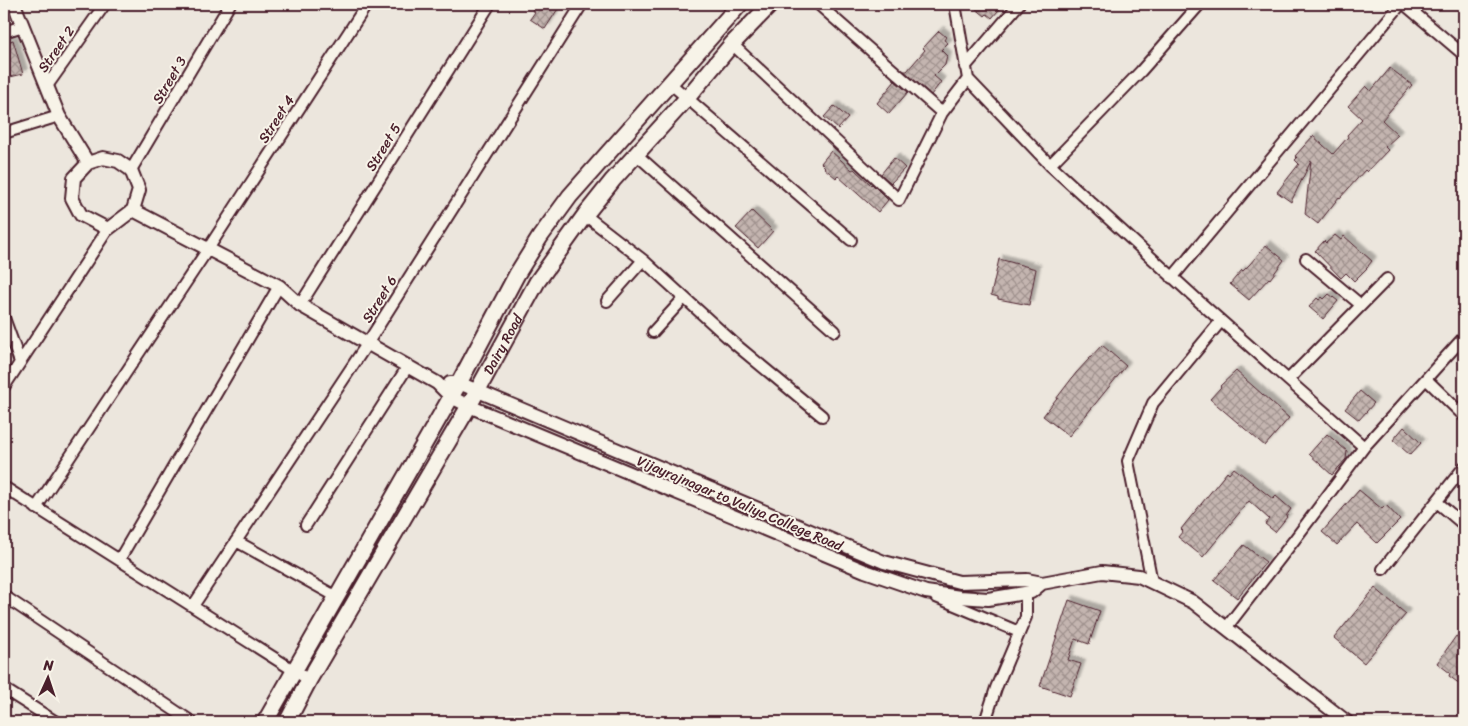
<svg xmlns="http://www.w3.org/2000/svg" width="1468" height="726" font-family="Sriracha,sans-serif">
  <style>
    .building { fill: url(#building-cross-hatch); stroke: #4a1f2b; filter: url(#shadow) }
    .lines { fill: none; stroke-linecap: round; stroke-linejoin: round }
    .minor-casing { stroke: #4a1f2b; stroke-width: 14 }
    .tertiary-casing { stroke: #4a1f2b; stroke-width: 16 }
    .secondary-casing { stroke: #4a1f2b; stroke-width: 19 }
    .minor { stroke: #f7f3e8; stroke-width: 10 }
    .tertiary { stroke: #f7f3e8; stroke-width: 12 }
    .secondary { stroke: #f7f3e8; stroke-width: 15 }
    .labels { text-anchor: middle; stroke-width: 4; stroke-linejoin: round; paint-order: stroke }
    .street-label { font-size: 14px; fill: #4a1f2b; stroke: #f7f3e8 }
  </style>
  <defs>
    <pattern id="building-cross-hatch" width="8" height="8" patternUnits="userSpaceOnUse" patternTransform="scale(1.25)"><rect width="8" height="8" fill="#c4b5b0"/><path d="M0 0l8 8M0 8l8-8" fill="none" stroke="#a1938f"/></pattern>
    <filter id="shadow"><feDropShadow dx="4.5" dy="-4.5" stdDeviation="1" flood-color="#0004"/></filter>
  </defs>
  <rect width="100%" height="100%" fill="#ece6dd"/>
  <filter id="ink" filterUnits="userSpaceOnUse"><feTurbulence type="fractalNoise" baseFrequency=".02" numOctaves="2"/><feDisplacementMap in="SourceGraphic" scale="10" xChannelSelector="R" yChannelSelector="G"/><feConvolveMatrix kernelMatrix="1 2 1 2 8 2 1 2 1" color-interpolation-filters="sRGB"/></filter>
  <g filter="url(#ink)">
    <path class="building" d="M 537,4 L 561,4 L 545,29 L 530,19 L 535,12 L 532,10 Z
      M 970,4 L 1004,4 L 992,18 L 987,14 L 985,16 Z
      M 939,31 L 946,37 L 944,40 L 948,43 L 941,50 L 947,56 L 945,65 L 934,76 L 941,82 L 931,95 L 904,71 L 907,71 L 925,50 L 923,48 Z
      M 13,40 L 23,74 L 10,77 L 4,56 L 4,43 Z
      M 1390,68 L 1412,85 L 1382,120 L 1398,135 L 1385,147 L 1388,150 L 1367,172 L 1365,170 L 1340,198 L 1339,197 L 1318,224 L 1305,214 L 1311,161 L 1291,202 L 1277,192 L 1299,164 L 1295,160 L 1297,158 L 1295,156 L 1313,136 L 1333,154 L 1348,137 L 1347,135 L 1362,119 L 1348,106 L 1366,86 L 1371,91 Z
      M 895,81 L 908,92 L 889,114 L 877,103 Z
      M 834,106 L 848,118 L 838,129 L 824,117 Z
      M 831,151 L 852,170 L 854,169 L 871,185 L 872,184 L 888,200 L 878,212 L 838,176 L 836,178 L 824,168 L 825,167 L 821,163 Z
      M 894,158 L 905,168 L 891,183 L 881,174 Z
      M 752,211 L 773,231 L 758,248 L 736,228 Z
      M 1335,235 L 1341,240 L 1344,236 L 1372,261 L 1368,266 L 1368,267 L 1354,281 L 1346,273 L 1341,278 L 1315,251 L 1324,241 L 1326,243 Z
      M 1266,245 L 1284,260 L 1270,279 L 1269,278 L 1249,300 L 1230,284 L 1242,270 L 1243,271 L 1250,264 Z
      M 999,259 L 1036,269 L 1029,305 L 998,299 L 998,297 L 991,295 Z
      M 1329,294 L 1338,301 L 1323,319 L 1309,307 L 1317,298 L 1319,300 L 1322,297 L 1324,299 Z
      M 1102,345 L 1126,366 L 1069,436 L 1043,416 L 1076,373 Z
      M 1236,371 L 1289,418 L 1265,446 L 1210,399 L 1221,387 L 1220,386 Z
      M 1360,391 L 1374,403 L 1359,420 L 1345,409 Z
      M 1404,427 L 1421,443 L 1410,455 L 1393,440 Z
      M 1327,434 L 1347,451 L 1346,459 L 1332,475 L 1309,454 Z
      M 1234,468 L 1273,499 L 1276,496 L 1291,509 L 1286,516 L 1287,517 L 1275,532 L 1265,524 L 1269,519 L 1249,501 L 1203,557 L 1178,537 L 1183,531 L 1181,529 L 1227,472 L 1229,474 Z
      M 1359,490 L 1382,509 L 1386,505 L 1400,520 L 1377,543 L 1357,524 L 1337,545 L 1322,532 Z
      M 1244,545 L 1266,562 L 1237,598 L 1214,580 Z
      M 1375,588 L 1406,614 L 1364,663 L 1334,638 Z
      M 1069,600 L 1100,611 L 1089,644 L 1075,639 L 1068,660 L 1081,664 L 1070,696 L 1040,686 Z
      M 1456,636 L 1464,642 L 1464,687 L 1449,676 L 1450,673 L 1437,663 Z"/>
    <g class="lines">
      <defs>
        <path id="minor" d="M 818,4 L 942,113
          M 955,4 L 968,79 L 1050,165 L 1202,304 L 1364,447
          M 1404,4 L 1464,55
          M 4,32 L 23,26
          M 732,44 L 899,200 L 942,113 L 968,79
          M 965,67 L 1019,4
          M 671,84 L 851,240
          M 47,86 L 105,4
          M 4,133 L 59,116
          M 636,154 L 835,331
          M 1050,165 L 1141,71 L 1200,4
          M 131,170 L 230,4
          M 585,215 L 643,260 L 735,344 L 822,416
          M 1306,259 L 1361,305
          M 1172,278 L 1401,4
          M 607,301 L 643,260
          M 300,305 L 490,4
          M 4,318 L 20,362
          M 653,332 L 684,298
          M 1426,379 L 1464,416
          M 1288,380 L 1387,279
          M 4,387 L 108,229
          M 4,487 L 309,680
          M 1437,502 L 1464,525
          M 36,508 L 208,249 L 367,4
          M 306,525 L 408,366
          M 236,541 L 337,597
          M 119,560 L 279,286
          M 1383,569 L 1464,467
          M 1152,582 L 1128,461 L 1153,403 L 1221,321
          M 4,596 L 192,722
          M 936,597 L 1019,632
          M 193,606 L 367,344 L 582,4
          M 1226,628 L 1295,539 L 1364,447 L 1464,337
          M 4,689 L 56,722
          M 985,722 L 996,688 L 1026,617 L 1026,593"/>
        <path id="tertiary" d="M 14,4 L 59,116 L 88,163
          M 103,158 L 118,161 L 131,170 L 139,190 L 133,210 L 108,229 L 81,215 L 72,198 L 74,178 L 88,163 Z
          M 133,210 L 279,286 L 300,305 L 437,383 L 451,397 L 469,406 L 865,571 L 926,592 L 960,597 L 988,599 L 1031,592 L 1042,583
          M 450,383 L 459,383 L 884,562 L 959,582 L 1027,580 L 1042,583 L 1102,572 L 1139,576 L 1193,602 L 1347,722"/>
        <g id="secondary">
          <path d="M 265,722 L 459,383 L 517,274 L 540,237 L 570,196 L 740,4"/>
          <path id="s1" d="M 287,722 L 309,680 L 469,406 L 537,282 L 585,215 L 613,180 L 688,97 L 732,44 L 771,4"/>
        </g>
      </defs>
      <use href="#minor" class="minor-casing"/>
      <use href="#tertiary" class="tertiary-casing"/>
      <use href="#secondary" class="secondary-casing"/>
      <use href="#minor" class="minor"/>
      <use href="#tertiary" class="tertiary"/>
      <use href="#secondary" class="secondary"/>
    </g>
  </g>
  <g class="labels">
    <g class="street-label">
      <text transform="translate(56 49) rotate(-55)" y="5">Street 2</text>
      <text transform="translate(169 80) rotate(-59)" y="5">Street 3</text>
      <text transform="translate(276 119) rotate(-57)" y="5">Street 4</text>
      <text transform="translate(383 147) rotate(-58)" y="5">Street 5</text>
      <text transform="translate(379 299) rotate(-58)" y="5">Street 6</text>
      <text dy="5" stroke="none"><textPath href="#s1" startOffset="435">Dairy Road</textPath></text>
      <text transform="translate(740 503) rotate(23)" y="5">Vijayrajnagar to Valiya College Road</text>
    </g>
  </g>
  <rect width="1468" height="726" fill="none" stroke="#f7f3e8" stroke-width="20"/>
  <rect x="10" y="10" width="1448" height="706" fill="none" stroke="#4a1f2b" stroke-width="2" filter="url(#ink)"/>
  <g transform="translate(48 678) rotate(3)" stroke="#f7f3e8" stroke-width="4" paint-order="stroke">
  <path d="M0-4L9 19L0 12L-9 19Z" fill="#4a1f2b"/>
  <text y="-8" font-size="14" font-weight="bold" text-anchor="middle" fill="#4a1f2b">N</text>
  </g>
</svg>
